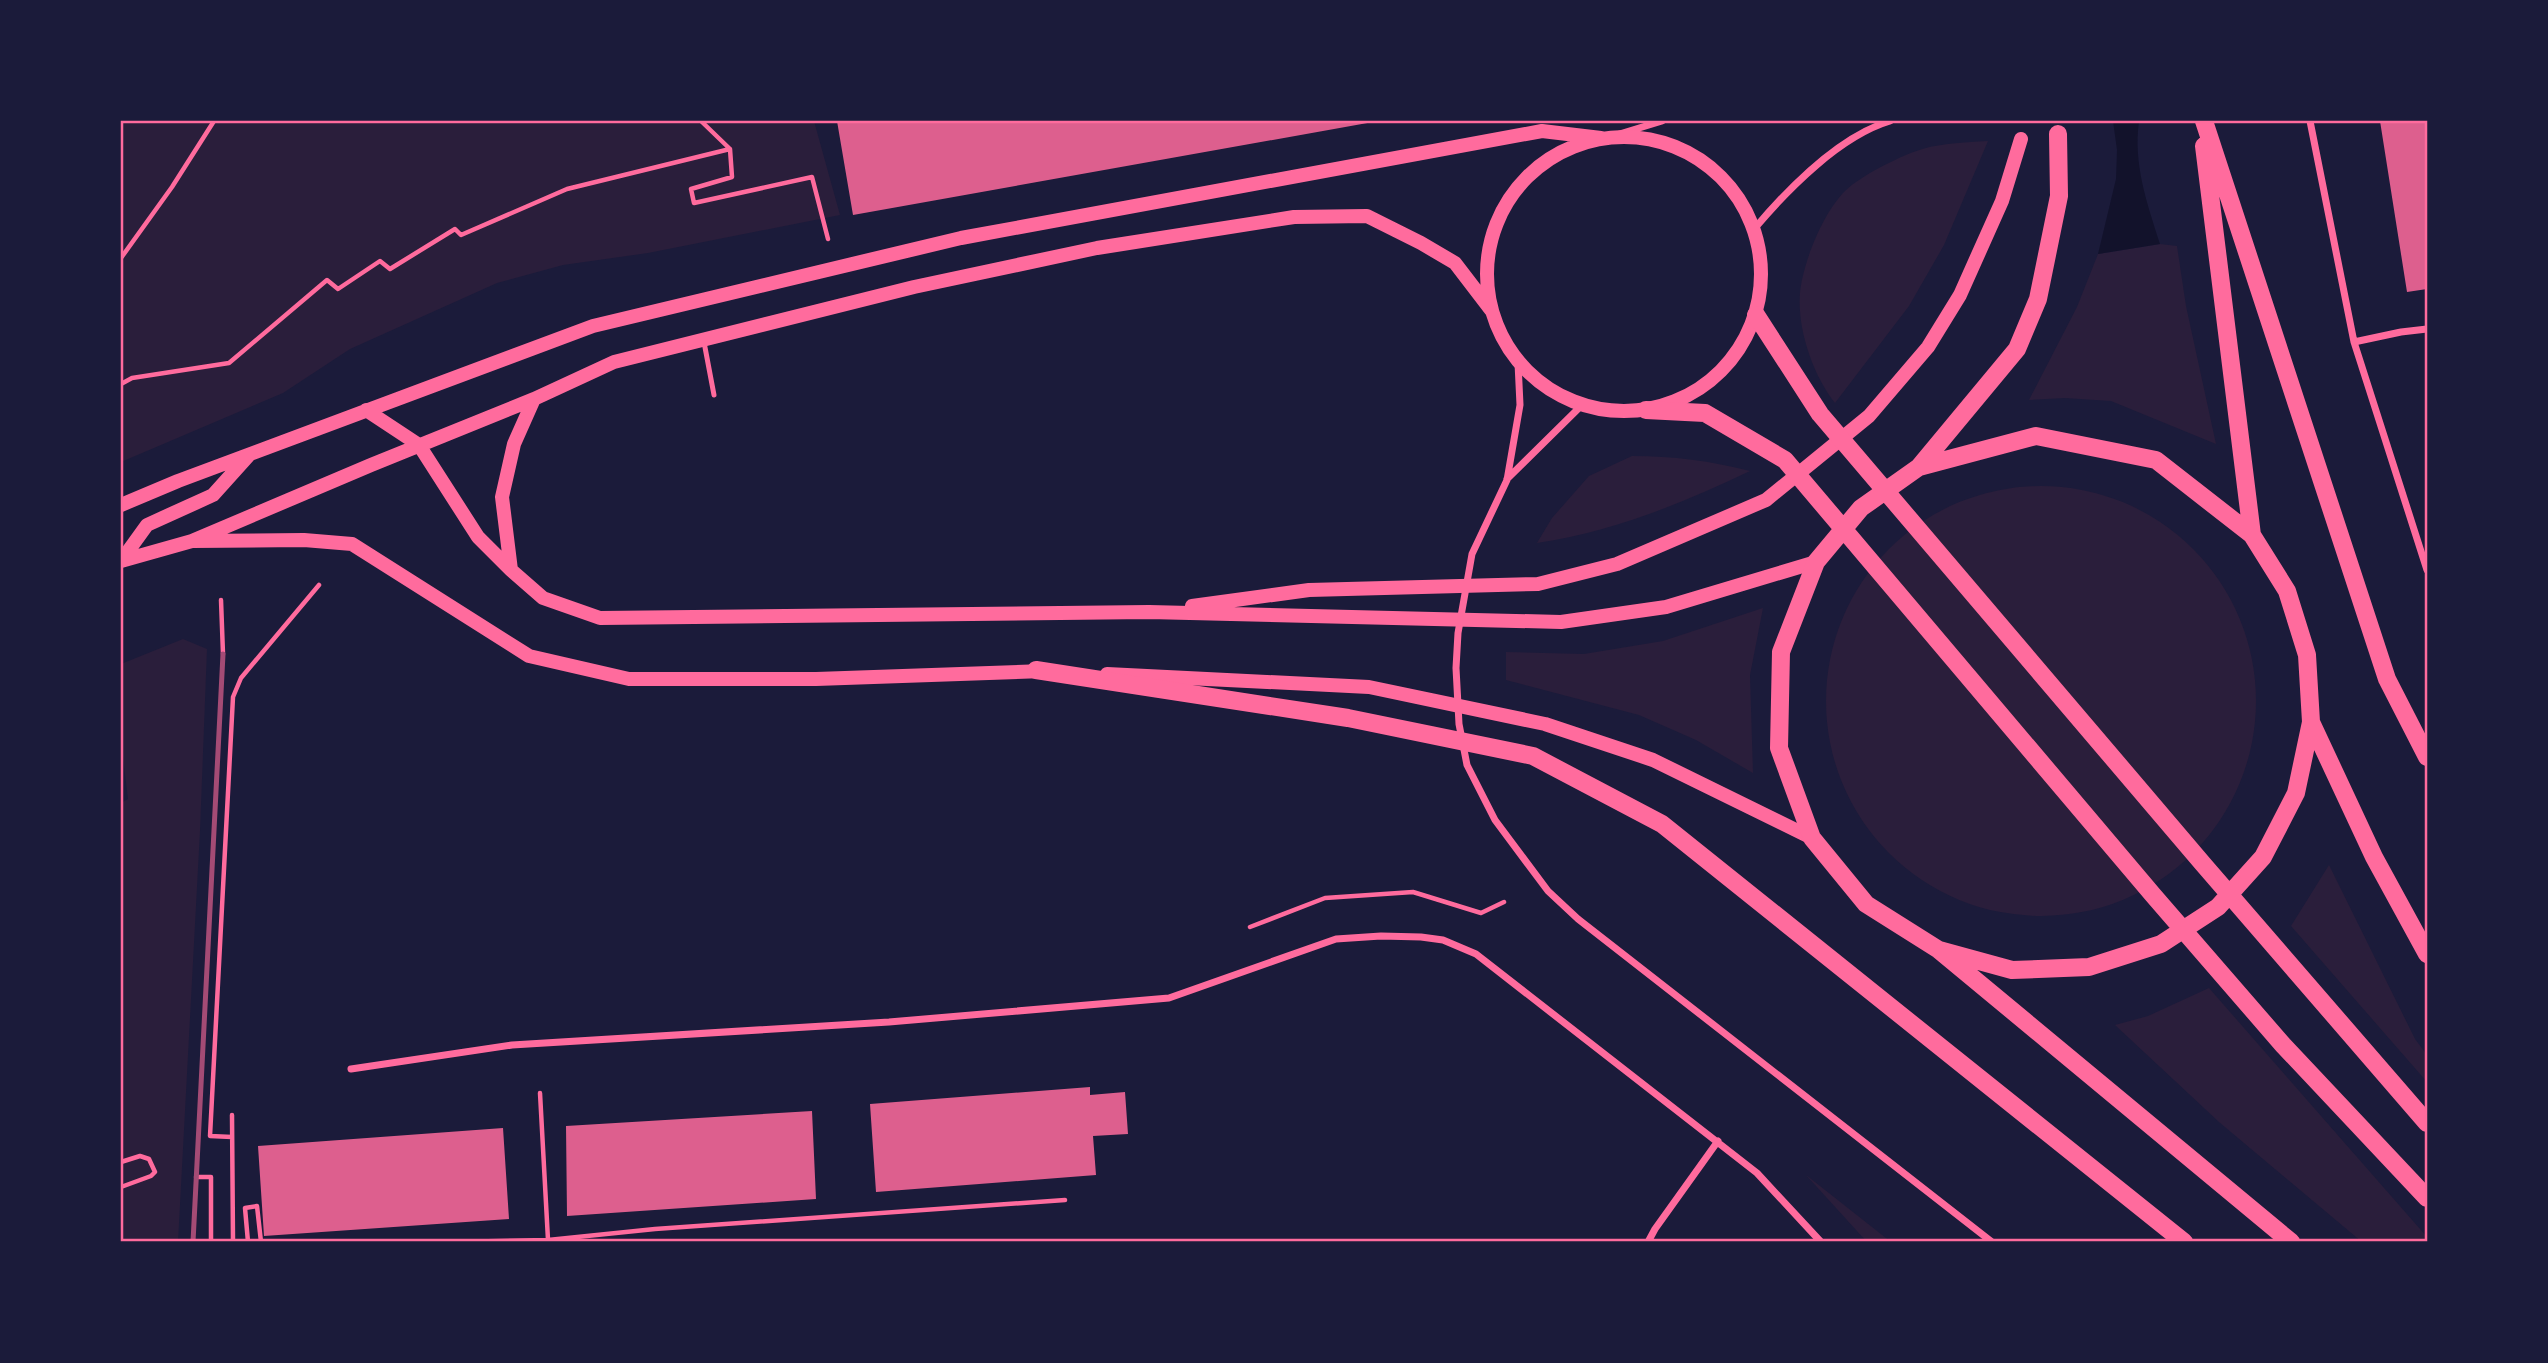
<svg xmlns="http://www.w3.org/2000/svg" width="2548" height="1363" font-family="'Archivo Narrow',sans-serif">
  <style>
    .green { fill: #2a1e3b }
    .water { fill: #12122b }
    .building { fill: #dd5f8e }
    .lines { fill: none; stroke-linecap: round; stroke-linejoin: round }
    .path { stroke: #ff6b9d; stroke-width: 4.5 }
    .service { stroke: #ff6b9d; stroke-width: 5 }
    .minor { stroke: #ff6b9d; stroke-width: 7 }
    .secondary { stroke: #ff6b9d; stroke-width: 14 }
    .primary { stroke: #ff6b9d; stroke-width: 18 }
    .rail { stroke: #a44b75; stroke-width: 5 }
    .neatline { fill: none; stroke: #ff6b9d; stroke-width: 2.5 }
  </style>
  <rect width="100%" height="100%" fill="#1b1b3a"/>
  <path class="green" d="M 121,121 L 814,121 L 840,215 L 648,253 L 563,265 L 497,283 L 350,349 L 283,393 L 121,462 Z
    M 1988,141 L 1944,245 L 1909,306 L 1835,403 C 1813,375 1797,329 1800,293 C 1803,262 1823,213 1845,191 C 1861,175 1912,149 1935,146 C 1952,143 1970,142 1988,141 Z
    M 2160,244 L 2177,246 L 2186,306 L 2216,444 L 2111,401 L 2065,398 L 2029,400 L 2077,307 L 2098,254 Z
    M 1632,456 C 1673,456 1711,461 1750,471 C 1681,504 1612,532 1537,543 L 1552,518 L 1589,476 Z
    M1826 701a215 215 0 1 1 430 0a215 215 0 1 1-430 0Z
    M 1763,608 L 1750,675 L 1753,773 L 1696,740 L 1639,715 L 1506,680 L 1506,652 L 1584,654 L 1663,641 Z
    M 183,639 L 207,649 L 200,831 L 178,1242 L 121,1242 L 121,803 L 128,799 L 121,741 L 121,664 Z
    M 2329,865 L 2415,1039 L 2427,1055 L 2427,1082 L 2291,926 Z
    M 2209,988 L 2427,1237 L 2427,1242 L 2362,1242 L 2219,1122 L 2115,1025 L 2148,1016 Z
    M 1806,1175 L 1891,1242 L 1867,1242 Z"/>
  <path class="water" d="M 2113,121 L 2139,121 C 2133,164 2147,203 2160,244 L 2098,254 L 2116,179 L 2117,150 Z"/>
  <path class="building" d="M 837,121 L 1373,121 L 1373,122 L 853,215 Z
    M 2380,121 L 2427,121 L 2427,289 L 2407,292 Z
    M 1090,1087 L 1090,1095 L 1125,1092 L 1128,1134 L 1093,1136 L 1096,1175 L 876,1192 L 870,1104 Z
    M 812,1111 L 816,1199 L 567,1216 L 566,1126 Z
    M 503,1128 L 509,1219 L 264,1236 L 258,1146 Z"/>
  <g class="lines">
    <path class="path" d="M 730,149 L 732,177 L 691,189 L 694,203 L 812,177 L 828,239
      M 121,258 L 172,187 L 214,121
      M 121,384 L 132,378 L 229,363 L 327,280 L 338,289 L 380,261 L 390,269 L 455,229 L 461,235 L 567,189 L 730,149 L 701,121
      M 221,600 L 223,654
      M 1250,927 L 1325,898 L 1413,892 L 1481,913 L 1504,902
      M 540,1093 L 548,1240
      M 232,1115 L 233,1242
      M 232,1137 L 210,1136 L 233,697 L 241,678 L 319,585
      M 121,1162 L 140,1156 L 149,1159 L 155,1172 L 151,1176 L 121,1187
      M 196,1177 L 211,1177 L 211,1242
      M 248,1242 L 245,1208 L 257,1206 L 261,1242
      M 454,1242 L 548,1240 L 655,1229 L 1065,1200"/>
    <path class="service" d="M 704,342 L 714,395"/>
    <path class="minor" d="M 2310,121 L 2354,342 L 2427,570
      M 1613,136 L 1662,121
      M 1755,228 C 1788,189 1840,136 1890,121
      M 2354,342 L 2401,332 L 2427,329
      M 1518,363 L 1520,405 L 1507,480 L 1472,554 L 1458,633 L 1456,668 L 1459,724 L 1467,765 L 1495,820 L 1548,891 L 1578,919 L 1992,1242
      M 1507,479 L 1582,405
      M 351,1069 L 512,1045 L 889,1022 L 1169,998 L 1336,939 L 1381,936 L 1421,937 L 1443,940 L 1476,954 L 1757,1173 L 1821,1242
      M 1648,1242 L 1655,1229 L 1718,1141"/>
    <path class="secondary" d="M1487 274a137 137 0 1 1 274 0a137 137 0 1 1-274 0Z
      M 366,410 L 419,445 L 478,537 L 511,570 L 543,598 L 600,618 L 1149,612 L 1561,622 L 1666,607 L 1816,562
      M 121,505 L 178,481 L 593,326 L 961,238 L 1542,131 L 1601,138
      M 192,541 L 304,540 L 352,544 L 529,656 L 629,679 L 816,679 L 1044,671
      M 121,561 L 192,541 L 371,465 L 534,399 L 614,362 L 914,287 L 1097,248 L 1294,217 L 1367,216 L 1421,243 L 1455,263 L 1491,310
      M 121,561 L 147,525 L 213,495 L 249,455
      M 511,570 L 502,497 L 514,444 L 534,399
      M 1192,606 L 1309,590 L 1538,584 L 1617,564 L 1766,500 L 1869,416 L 1928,347 L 1960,295 L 2002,201 L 2021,139
      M 1107,674 L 1369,687 L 1545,724 L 1653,760 L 1812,838"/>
    <path class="primary" d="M 2204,121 L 2387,679 L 2427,757
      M 2204,146 L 2252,535
      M 1756,315 L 1820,414 L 2203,864 L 2427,1123
      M 1646,410 L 1705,413 L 1785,460 L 2153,895 L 2283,1045 L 2427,1198
      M 1919,467 L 2017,349 L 2038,299 L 2059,196 L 2058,134
      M 1036,670 L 1348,718 L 1533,756 L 1662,824 L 2184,1242
      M 2311,722 L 2374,857 L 2427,954
      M 1939,950 L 2012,970 L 2089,967 L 2161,944 L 2218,907 L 2263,857 L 2296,793 L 2311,722 L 2307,655 L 2287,591 L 2252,535 L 2156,460 L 2036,436 L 1919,467 L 1861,508 L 1816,562 L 1781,652 L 1779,748 L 1812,838 L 1866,904 L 1939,950 L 2291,1242"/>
    <path class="rail" d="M 193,1242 L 223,654"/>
  </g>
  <rect width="2548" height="1363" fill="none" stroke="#1b1b3a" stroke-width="245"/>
  <rect x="122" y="122" width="2304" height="1118" class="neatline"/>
</svg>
